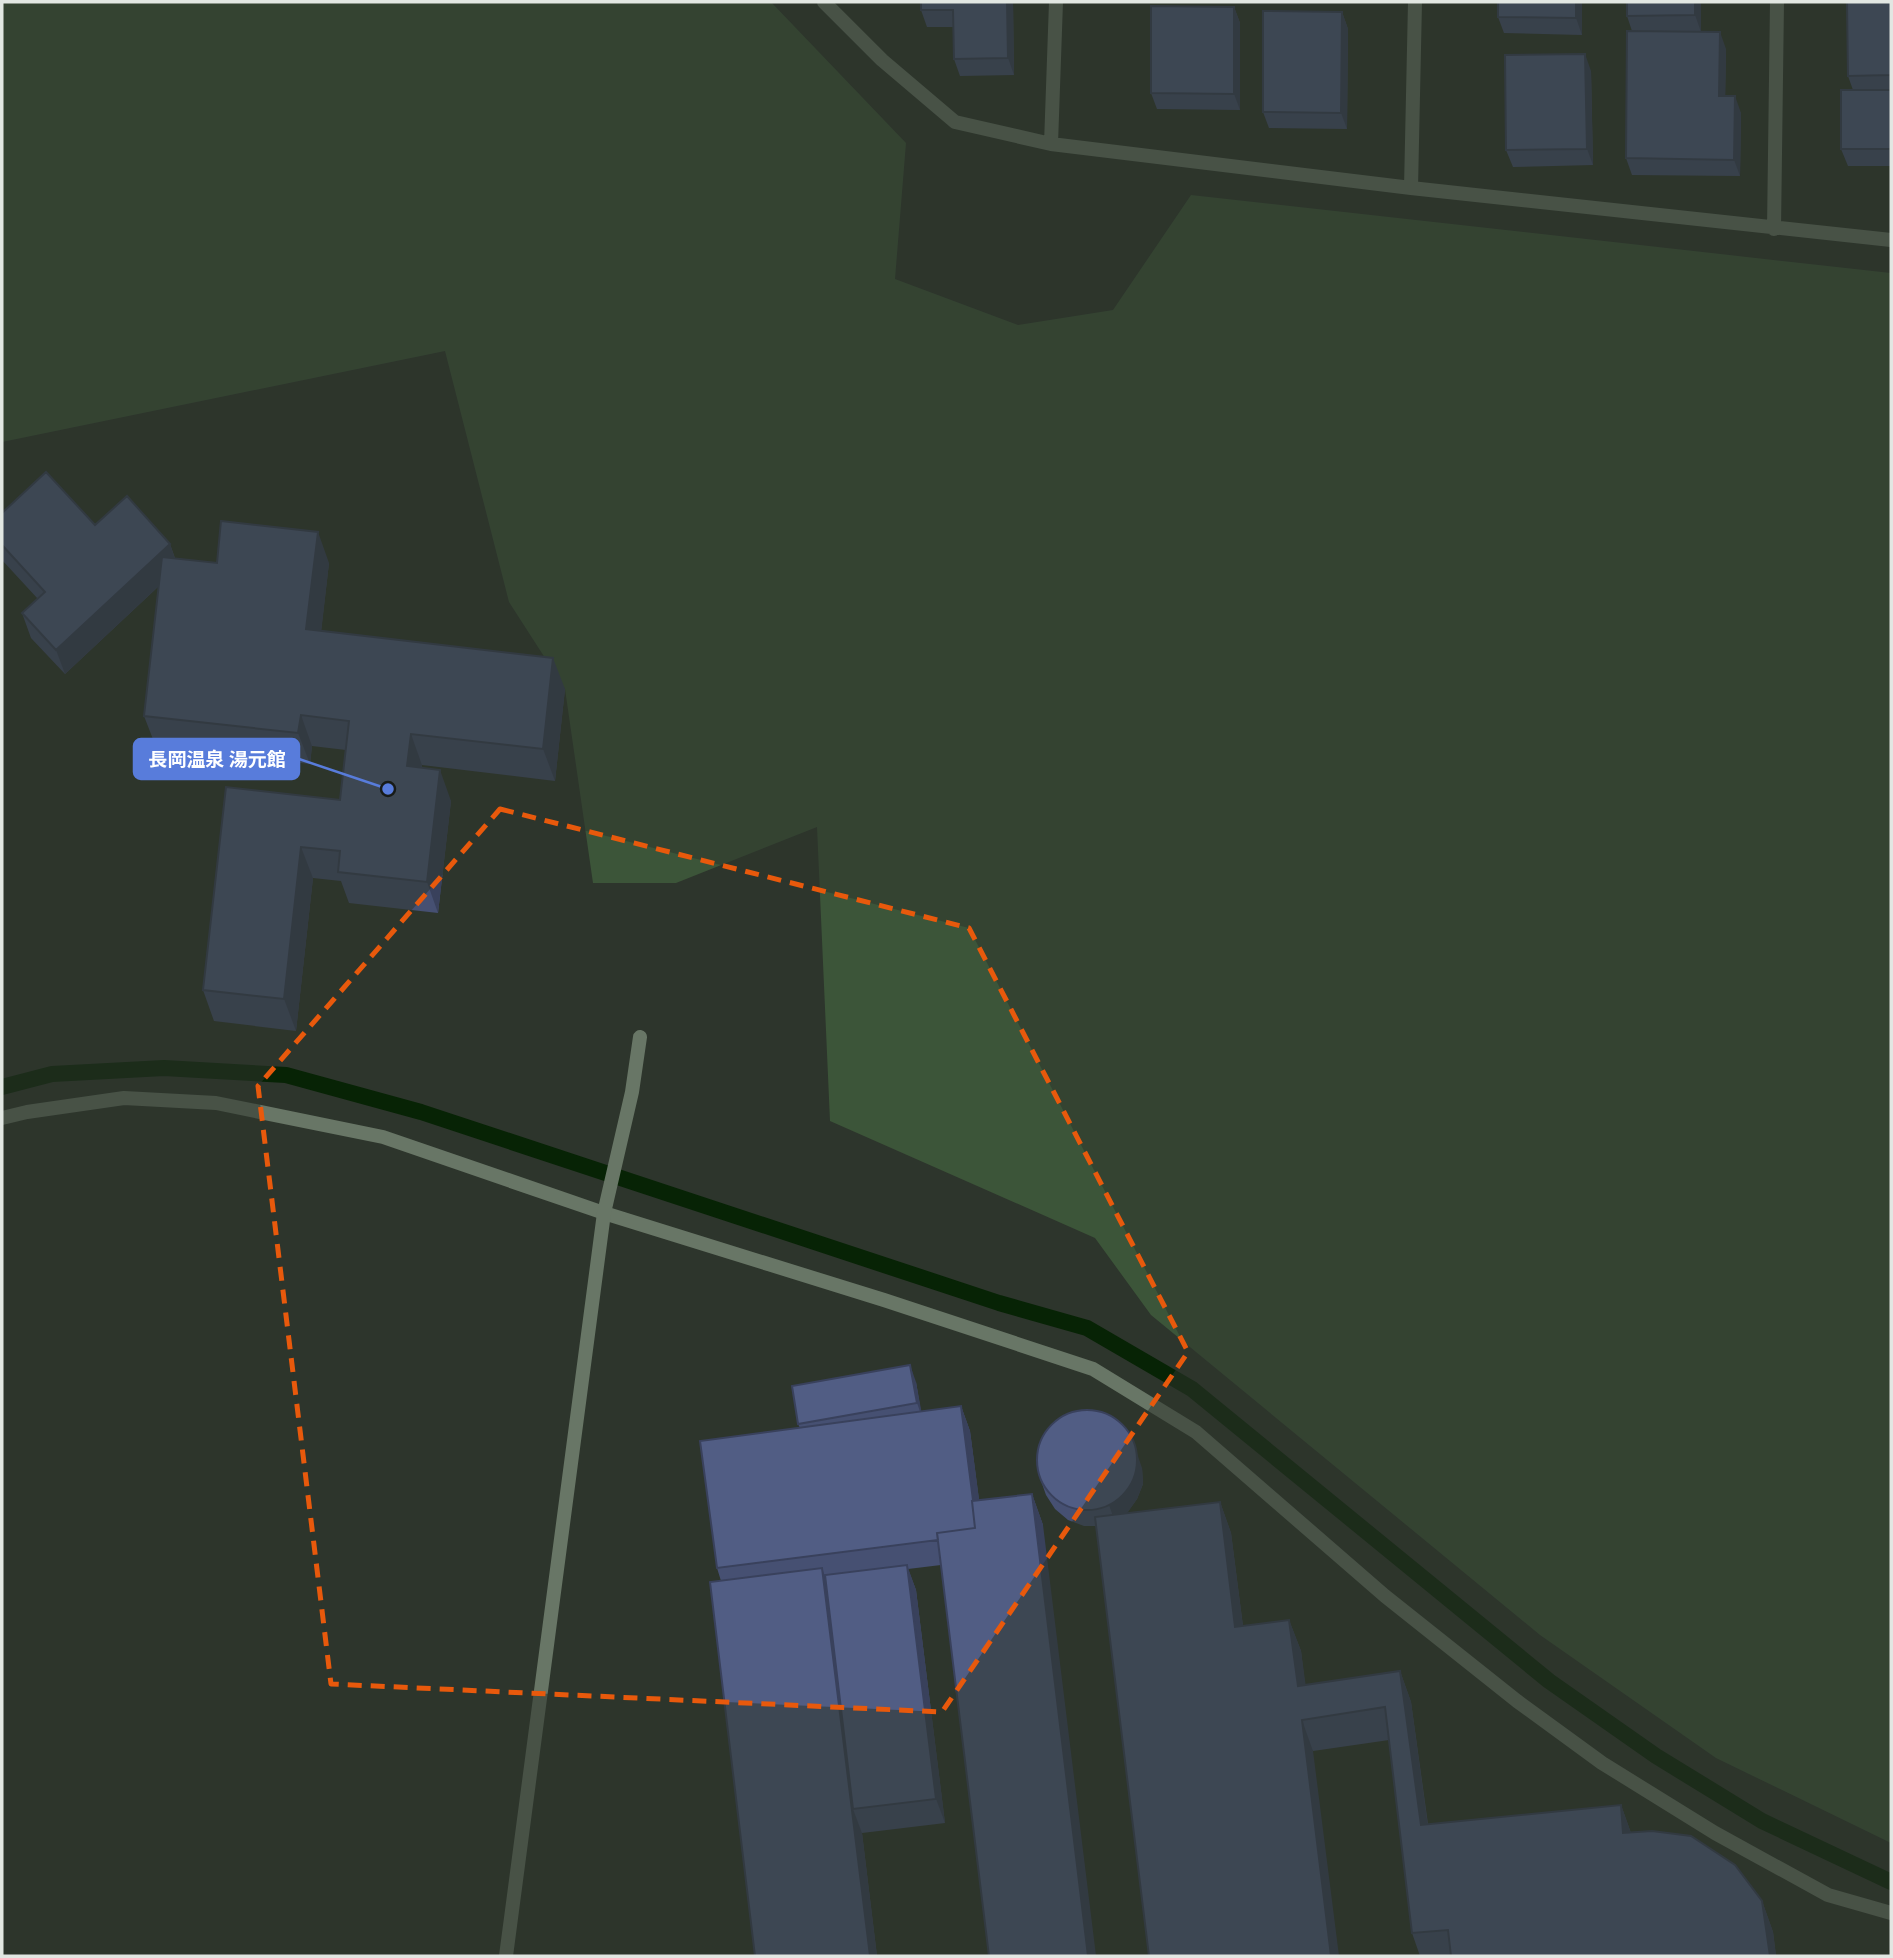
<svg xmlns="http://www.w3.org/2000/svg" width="1893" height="1958" font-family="'Archivo Narrow','Noto Sans JP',sans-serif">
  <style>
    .green { fill: #3c5539 }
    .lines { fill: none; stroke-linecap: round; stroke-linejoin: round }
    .stream { stroke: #072305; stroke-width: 16 }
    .service { stroke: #687666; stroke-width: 14 }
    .minor { stroke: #687666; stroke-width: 14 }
    .wall { fill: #465072 }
    .shaded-wall { fill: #39415c }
    .building { fill: #515d84; stroke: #39415c; stroke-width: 2 }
    .marked { fill: none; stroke: #e8590c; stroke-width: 5; stroke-dasharray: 14 9; stroke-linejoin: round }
    .leader { fill: none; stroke: #587cdb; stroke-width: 2.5 }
    .callout-dot { fill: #587cdb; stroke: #181b17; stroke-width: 2.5 }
    .callout { fill: #587cdb; stroke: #587cdb; stroke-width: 2.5 }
    .callout-label { font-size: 19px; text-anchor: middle; font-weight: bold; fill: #fff }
  </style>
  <rect width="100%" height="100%" fill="#2d352c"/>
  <path class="green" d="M 2,2 L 771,2 L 906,143 L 895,279 L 1018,325 L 1113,310 L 1191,195 L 1891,273 L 1891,1843 L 1716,1758 L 1540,1635 L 1151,1315 L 1095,1238 L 830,1121 L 817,827 L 676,883 L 593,883 L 565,689 L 509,602 L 445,351 L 2,442 Z"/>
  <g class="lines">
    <path class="stream" d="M 2,1087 L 52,1074 L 164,1068 L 286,1075 L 421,1112 L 999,1303 L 1087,1328 L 1192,1389 L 1549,1681 L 1656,1756 L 1762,1821 L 1891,1882"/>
    <path class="service" d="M 2,1118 L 27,1112 L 124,1098 L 216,1103 L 383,1137 L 604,1213 L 884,1300 L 1093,1369 L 1196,1432 L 1385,1596 L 1517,1701 L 1602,1763 L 1715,1833 L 1828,1895 L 1891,1913"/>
    <path class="minor" d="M 824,2 L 882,60 L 955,122 L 1051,144 L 1411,188 L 1891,240
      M 1051,144 L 1056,2
      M 1411,188 L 1415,2
      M 1774,229 L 1777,2
      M 506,1956 L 604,1213 L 632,1092 L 640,1037"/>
  </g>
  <path class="wall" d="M 1013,2 L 1014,75 L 960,76 L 954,59 L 953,27 L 927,27 L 921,10 Z
    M 1582,2 L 1582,35 L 1504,33 L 1498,17 Z
    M 1627,2 L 1701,2 L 1701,32 L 1726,49 L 1725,96 L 1741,113 L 1740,176 L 1632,175 L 1626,158 L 1632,31 L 1627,16 Z
    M 1891,2 L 1891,166 L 1848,166 L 1841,149 L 1853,90 L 1848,76 Z
    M 1234,7 L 1240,23 L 1240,110 L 1157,109 L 1151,93 Z
    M 1342,12 L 1348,29 L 1347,129 L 1269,128 L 1263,112 Z
    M 1591,71 L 1593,165 L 1513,167 L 1506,150 Z
    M 2,513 L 95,525 L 170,544 L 175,558 L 217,563 L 329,563 L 321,631 L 565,689 L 555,781 L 422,765 L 422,768 L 451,801 L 438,913 L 349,903 L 341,881 L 313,878 L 296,1031 L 214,1021 L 203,990 L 226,787 L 340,800 L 346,750 L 312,746 L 310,764 L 156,747 L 144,716 L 159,586 L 65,674 L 31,638 L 22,613 L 38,599 L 2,560 Z
    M 916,1382 L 921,1412 L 961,1406 L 970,1431 L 979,1500 L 1032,1494 L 1043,1525 L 941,1565 L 908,1569 L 916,1590 L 945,1823 L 862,1833 L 877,1956 L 755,1956 L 721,1581 L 717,1568 L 800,1428 L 798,1424 Z
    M 1142,1468 L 1143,1484 L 1137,1499 L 1126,1514 L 1220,1502 L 1231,1533 L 1243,1626 L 1289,1620 L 1301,1651 L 1305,1685 L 1400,1671 L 1411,1702 L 1428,1824 L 1621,1805 L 1631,1833 L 1762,1901 L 1773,1932 L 1776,1956 L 1420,1956 L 1412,1933 L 1389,1740 L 1313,1751 L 1096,1526 L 1084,1526 L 1068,1520 L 1055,1509 L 1046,1495 L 1040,1478 Z"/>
  <path class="shaded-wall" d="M 1007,2 L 1013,2 L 1014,75 L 1008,58 Z
    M 1576,2 L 1582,2 L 1582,35 L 1576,18 Z
    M 1695,2 L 1701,2 L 1701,32 L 1695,15 Z
    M 1234,7 L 1240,23 L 1240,110 L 1234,94 Z
    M 1342,12 L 1348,29 L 1347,129 L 1341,113 Z
    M 1720,32 L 1726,49 L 1725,113 L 1719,96 Z
    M 1585,54 L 1591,71 L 1593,165 L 1587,149 Z
    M 1735,96 L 1741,113 L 1740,176 L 1734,160 Z
    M 318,532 L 329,563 L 318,660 L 306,629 Z
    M 170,544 L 178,568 L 65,674 L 56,650 Z
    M 553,658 L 565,689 L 555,781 L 543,749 Z
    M 301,715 L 312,746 L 310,764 L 298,733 Z
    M 411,734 L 422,765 L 418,797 L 407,766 Z
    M 440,770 L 451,801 L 438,913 L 427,882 Z
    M 301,847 L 313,878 L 296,1031 L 284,999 Z
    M 910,1365 L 916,1382 L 923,1420 L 917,1403 Z
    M 961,1406 L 970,1431 L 987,1559 L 978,1535 Z
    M 1131,1436 L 1142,1468 L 1143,1484 L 1137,1499 L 1128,1512 L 1115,1522 L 1109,1505 Z
    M 1032,1494 L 1043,1525 L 1096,1956 L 1088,1956 Z
    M 1220,1502 L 1231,1533 L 1247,1658 L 1235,1627 Z
    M 907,1565 L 916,1590 L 945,1823 L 936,1799 Z
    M 822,1568 L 833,1599 L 853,1809 L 862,1833 L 877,1956 L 870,1956 Z
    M 1289,1620 L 1301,1651 L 1310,1717 L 1298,1686 Z
    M 1400,1671 L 1411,1702 L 1432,1856 L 1421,1825 Z
    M 1302,1720 L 1313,1751 L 1339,1956 L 1331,1956 Z
    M 1621,1805 L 1632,1836 L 1623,1833 Z
    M 1762,1901 L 1773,1932 L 1776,1956 L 1770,1956 Z"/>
  <path class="building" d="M 921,2 L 1007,2 L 1008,58 L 954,59 L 953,10 L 921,10 Z
    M 1498,2 L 1576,2 L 1576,18 L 1498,17 Z
    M 1627,2 L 1695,2 L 1695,15 L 1627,16 Z
    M 1847,2 L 1891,2 L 1891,75 L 1848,76 Z
    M 1151,6 L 1234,7 L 1234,94 L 1151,93 Z
    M 1263,11 L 1342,12 L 1341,113 L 1263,112 Z
    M 1627,31 L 1720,32 L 1719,96 L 1735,96 L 1734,160 L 1626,158 Z
    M 1585,54 L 1587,149 L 1506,150 L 1505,55 Z
    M 1841,90 L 1891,90 L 1891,149 L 1841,149 Z
    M 46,472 L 95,525 L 127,496 L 170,544 L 56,650 L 22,613 L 45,592 L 2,545 L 2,513 Z
    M 221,521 L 318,532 L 306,629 L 553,658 L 543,749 L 411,734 L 407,766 L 440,770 L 427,882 L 338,872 L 340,851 L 301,847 L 284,999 L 203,990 L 226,787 L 340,800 L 349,721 L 301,715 L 298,733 L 144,716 L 162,557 L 217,563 Z
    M 910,1365 L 917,1403 L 798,1424 L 792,1386 Z
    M 961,1406 L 973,1500 L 972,1501 L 975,1528 L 937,1533 L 938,1540 L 717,1568 L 700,1441 Z
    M1037 1460a50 50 0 1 1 100 0a50 50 0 1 1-100 0Z
    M 1032,1494 L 1088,1956 L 989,1956 L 937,1533 L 975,1528 L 972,1501 Z
    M 1220,1502 L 1235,1627 L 1289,1620 L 1298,1686 L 1400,1671 L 1421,1825 L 1621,1805 L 1623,1833 L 1652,1831 L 1691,1836 L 1735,1865 L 1762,1901 L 1770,1956 L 1451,1956 L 1448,1930 L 1412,1933 L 1385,1707 L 1302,1720 L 1331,1956 L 1149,1956 L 1095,1517 Z
    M 907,1565 L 936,1799 L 853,1809 L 825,1575 Z
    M 822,1568 L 870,1956 L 755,1956 L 710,1582 Z"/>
  <path d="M0 0H1893V1958H0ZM 500,809 L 969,928 L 1188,1352 L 942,1712 L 331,1684 L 258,1086 Z" fill="#2d352c" fill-opacity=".55" fill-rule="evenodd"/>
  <path class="marked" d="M 500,809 L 969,928 L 1188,1352 L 942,1712 L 331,1684 L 258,1086 Z"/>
  <path class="leader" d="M388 789L299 759"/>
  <circle class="callout-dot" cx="388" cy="789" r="7"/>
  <rect class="callout" x="134" y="739" width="165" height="40" rx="7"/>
  <g class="callout-label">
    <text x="217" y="766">長岡温泉 湯元館</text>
  </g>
  <rect width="1893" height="1958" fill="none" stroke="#e2e7e2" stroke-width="7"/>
</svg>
